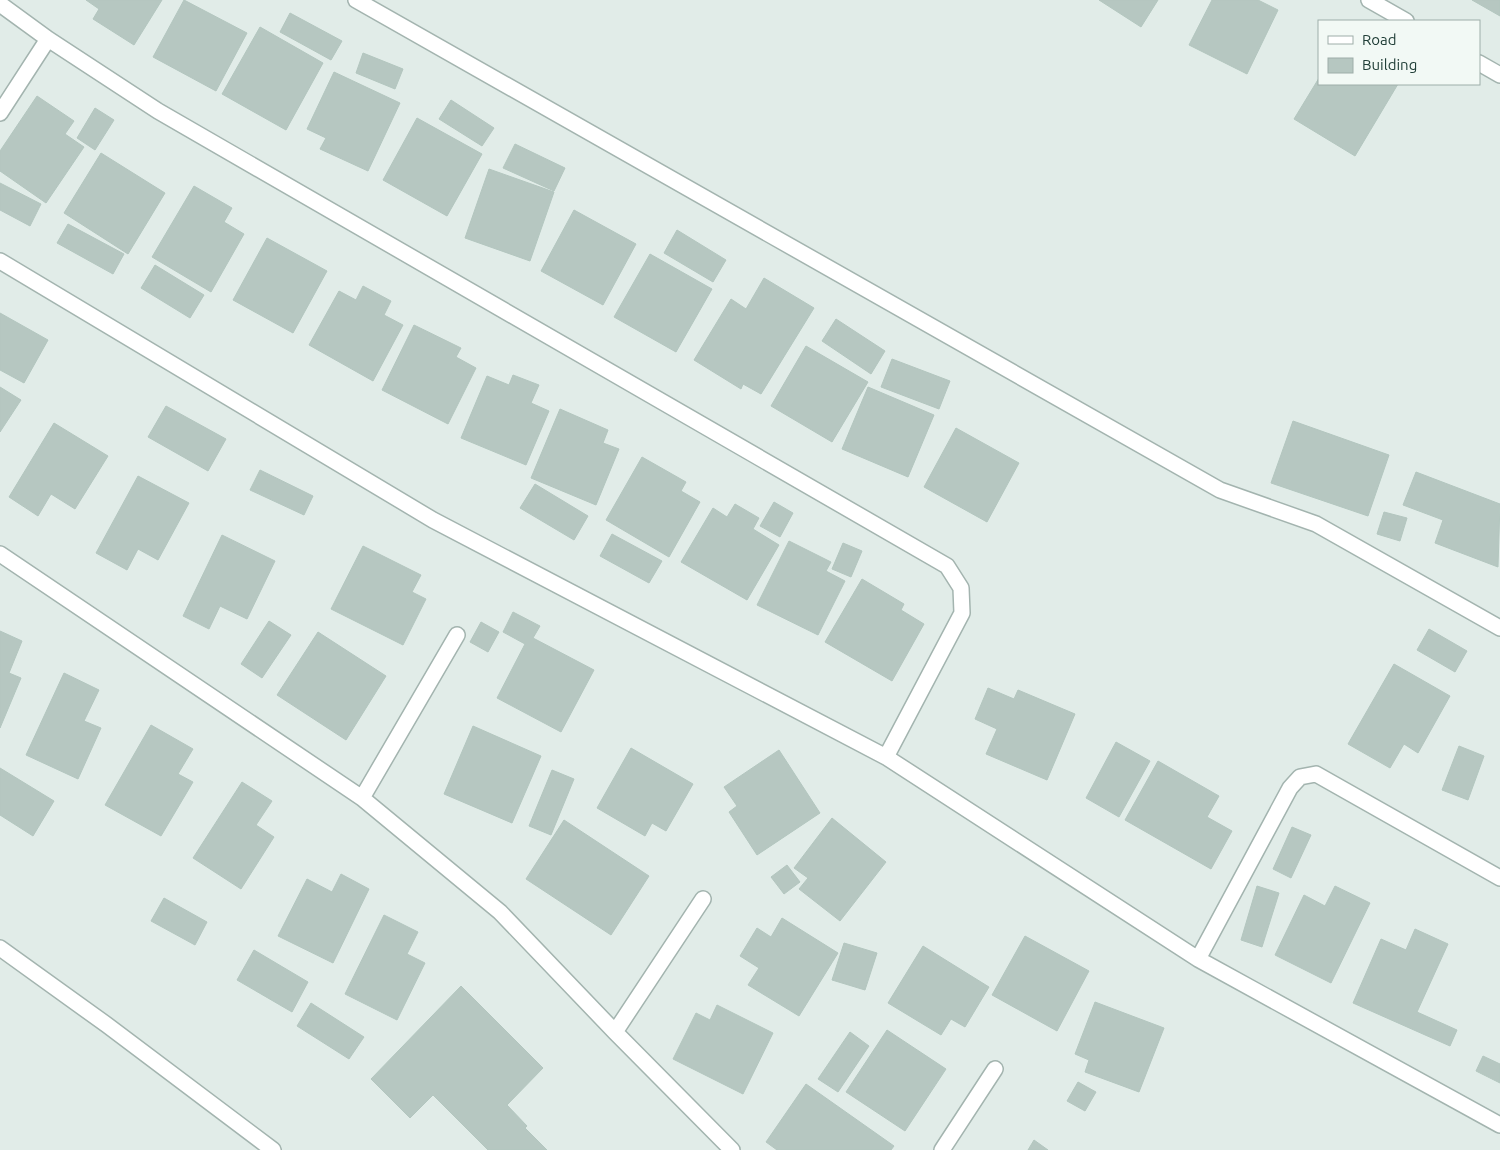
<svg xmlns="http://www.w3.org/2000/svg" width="1500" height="1150" font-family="Ubuntu,sans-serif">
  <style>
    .building { fill: #b6c7c1; stroke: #b3c6bf }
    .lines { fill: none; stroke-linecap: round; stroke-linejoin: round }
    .minor-casing { stroke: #a3b4af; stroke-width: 18 }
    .minor { stroke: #fff; stroke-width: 15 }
  </style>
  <rect width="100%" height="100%" fill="#e1ece8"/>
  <path class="building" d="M 86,0 L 162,0 L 134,45 L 93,19 L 99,9 Z
    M 184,0 L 247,33 L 216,91 L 153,57 Z
    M 1099,0 L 1158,0 L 1141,27 Z
    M 1212,0 L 1258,0 L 1278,10 L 1247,74 L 1189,45 Z
    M 1472,0 L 1500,0 L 1500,16 Z
    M 290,13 L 342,41 L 331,60 L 280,32 Z
    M 260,27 L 323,63 L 286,130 L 222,94 Z
    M 363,53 L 403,69 L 395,89 L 356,73 Z
    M 334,72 L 400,103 L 368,171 L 320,149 L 326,138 L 307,129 Z
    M 1319,78 L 1319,84 L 1398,84 L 1355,156 L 1294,119 Z
    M 37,96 L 74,121 L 65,134 L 84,147 L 46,203 L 0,171 L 0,151 Z
    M 451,100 L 494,128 L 482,146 L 439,119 Z
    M 95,108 L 114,120 L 95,150 L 77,138 Z
    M 417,118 L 482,154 L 447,216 L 383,180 Z
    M 515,144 L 565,168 L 554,191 L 503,168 Z
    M 101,153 L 165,193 L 128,254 L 64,213 Z
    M 489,169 L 554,192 L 530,261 L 465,238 Z
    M 0,183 L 41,204 L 30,226 L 0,210 Z
    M 194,186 L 232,208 L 224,222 L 244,234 L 211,292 L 152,257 Z
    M 574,210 L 636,244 L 603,305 L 541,271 Z
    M 68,224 L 124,254 L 113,274 L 57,243 Z
    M 677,230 L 726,260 L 713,282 L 664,253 Z
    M 267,238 L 327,271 L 293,333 L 233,300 Z
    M 650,254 L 712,289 L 676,352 L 614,317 Z
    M 155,265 L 204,295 L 190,318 L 141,288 Z
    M 764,278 L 814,308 L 761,394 L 743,384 L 741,389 L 694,360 L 731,299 L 746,309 Z
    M 363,286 L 391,301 L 384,315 L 403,325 L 373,381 L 309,345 L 339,291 L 356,300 Z
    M 0,313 L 48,340 L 24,383 L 0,370 Z
    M 836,319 L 885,351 L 871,374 L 822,341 Z
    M 414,325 L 461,348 L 456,357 L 476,368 L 448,424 L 382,390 Z
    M 806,346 L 868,382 L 832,442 L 771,406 Z
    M 892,359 L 950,381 L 939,409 L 881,387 Z
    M 513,375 L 539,385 L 531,403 L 549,411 L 526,465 L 461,438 L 487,376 L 509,385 Z
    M 0,387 L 21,400 L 0,432 Z
    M 868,387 L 934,415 L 908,477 L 842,449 Z
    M 166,406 L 226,439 L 208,471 L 148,437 Z
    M 560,409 L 608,430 L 603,443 L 619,449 L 596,505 L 531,478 Z
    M 1293,421 L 1389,455 L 1368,516 L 1271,483 Z
    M 54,423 L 108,456 L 75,509 L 51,494 L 38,516 L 9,497 Z
    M 956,428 L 1019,463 L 987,522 L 924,487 Z
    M 642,457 L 686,482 L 681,491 L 700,502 L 669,557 L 606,520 Z
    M 260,470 L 313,496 L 304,515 L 250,490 Z
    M 1416,472 L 1500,504 L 1498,567 L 1435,543 L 1443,520 L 1403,505 Z
    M 138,476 L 189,503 L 158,560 L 138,549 L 127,570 L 96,553 Z
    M 535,484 L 588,516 L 574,540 L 520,508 Z
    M 774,502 L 793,513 L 780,537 L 760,526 Z
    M 735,504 L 759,518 L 753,529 L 779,545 L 747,600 L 681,562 L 713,508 L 727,517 Z
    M 1384,512 L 1407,518 L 1400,541 L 1377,534 Z
    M 612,534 L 662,561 L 649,583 L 600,556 Z
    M 222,535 L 275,561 L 247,619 L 220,606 L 209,629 L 183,616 Z
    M 789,541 L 831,562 L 826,571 L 845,581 L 818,635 L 757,605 Z
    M 843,543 L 862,551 L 851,577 L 832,569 Z
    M 363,546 L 421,575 L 412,592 L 426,599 L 403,645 L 331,609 Z
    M 862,579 L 904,604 L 901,610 L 924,624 L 892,681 L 825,642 Z
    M 513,612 L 540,626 L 533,638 L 594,670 L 561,732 L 497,698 L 525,644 L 503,632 Z
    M 269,621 L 291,635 L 262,678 L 241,664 Z
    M 481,622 L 499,632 L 488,652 L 470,642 Z
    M 1429,629 L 1467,651 L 1455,672 L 1417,650 Z
    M 0,631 L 22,641 L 9,673 L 21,678 L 0,728 Z
    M 318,632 L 386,676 L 346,740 L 277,695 Z
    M 1394,664 L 1450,696 L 1418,753 L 1404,744 L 1390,768 L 1348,744 Z
    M 64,673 L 99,690 L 84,721 L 101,728 L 78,779 L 26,755 Z
    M 988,688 L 1014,699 L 1018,690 L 1075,714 L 1047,780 L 986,754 L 997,729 L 975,719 Z
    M 151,725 L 193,749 L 178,774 L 193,782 L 161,836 L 105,805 Z
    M 473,726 L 541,756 L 512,823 L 444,794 Z
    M 1116,742 L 1150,761 L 1119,817 L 1086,798 Z
    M 1459,746 L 1484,756 L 1468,800 L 1442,790 Z
    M 631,748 L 693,784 L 666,831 L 652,823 L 645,836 L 597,808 Z
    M 779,750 L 820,813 L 757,855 L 729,812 L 737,806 L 724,787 Z
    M 1158,761 L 1219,796 L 1207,817 L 1232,831 L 1211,869 L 1125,820 Z
    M 0,768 L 54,801 L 33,836 L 0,815 Z
    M 552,770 L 574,779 L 551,835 L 529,826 Z
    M 242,782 L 272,801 L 256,825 L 274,837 L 241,889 L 193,858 Z
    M 832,818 L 886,862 L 840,921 L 799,889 L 808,878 L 794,868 Z
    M 564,820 L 649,876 L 611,935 L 526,879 Z
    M 1292,827 L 1311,835 L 1291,878 L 1273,869 Z
    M 787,865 L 800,882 L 784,894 L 771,877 Z
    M 341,874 L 369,889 L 333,963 L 278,936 L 307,879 L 332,892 Z
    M 1257,886 L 1279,893 L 1262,947 L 1241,940 Z
    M 1335,886 L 1370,903 L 1331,983 L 1275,955 L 1304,895 L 1325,906 Z
    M 164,898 L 207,922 L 195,945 L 151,921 Z
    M 384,915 L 418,932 L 407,954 L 425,963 L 397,1020 L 345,994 Z
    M 782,918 L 838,953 L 799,1016 L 748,985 L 759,968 L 740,956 L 757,928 L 771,937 Z
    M 1415,929 L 1448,944 L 1417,1012 L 1457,1030 L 1450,1046 L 1353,1003 L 1381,939 L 1406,950 Z
    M 1025,936 L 1089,971 L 1057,1031 L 992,995 Z
    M 844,943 L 877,953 L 865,990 L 832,980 Z
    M 923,946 L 989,987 L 965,1027 L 951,1019 L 941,1035 L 888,1003 Z
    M 254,950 L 308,982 L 292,1012 L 237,980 Z
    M 461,986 L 543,1068 L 507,1105 L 527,1126 L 525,1128 L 547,1150 L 488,1150 L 433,1095 L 410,1118 L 371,1079 Z
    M 1095,1002 L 1164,1028 L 1139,1092 L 1085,1072 L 1089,1060 L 1075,1054 Z
    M 311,1003 L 364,1037 L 349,1059 L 297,1026 Z
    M 717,1005 L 773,1033 L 743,1094 L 673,1059 L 696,1013 L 710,1020 Z
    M 887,1030 L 946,1069 L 905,1131 L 846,1092 Z
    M 850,1032 L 869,1046 L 838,1092 L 818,1079 Z
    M 1483,1056 L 1500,1064 L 1500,1083 L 1476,1071 Z
    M 1078,1082 L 1096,1092 L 1085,1111 L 1067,1101 Z
    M 806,1084 L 894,1146 L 891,1150 L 777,1150 L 766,1142 Z
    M 1034,1140 L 1048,1150 L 1028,1150 Z"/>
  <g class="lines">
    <defs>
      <path id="minor" d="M 356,0 L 1220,490 L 1316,524 L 1500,628
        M 1369,0 L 1406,21
        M 0,4 L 48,39 L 158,111 L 947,566 L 961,588 L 962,613 L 886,757
        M 1479,63 L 1500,75
        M 0,113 L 48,39
        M 0,261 L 433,520 L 886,757 L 1198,959 L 1500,1125
        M 0,554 L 362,798 L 500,912 L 615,1032 L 732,1150
        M 362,798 L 457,635
        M 0,948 L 107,1025 L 273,1150
        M 1198,959 L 1290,788 L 1300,777 L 1316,774 L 1500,878
        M 615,1032 L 703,899
        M 942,1150 L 995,1069"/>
    </defs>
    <use href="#minor" class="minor-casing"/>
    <use href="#minor" class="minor"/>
  </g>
  <rect x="1318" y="20" width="162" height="65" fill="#f2f9f5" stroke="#9eaea9"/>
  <rect x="1328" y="36" width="25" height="8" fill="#ffffff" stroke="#9eaea9"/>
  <text x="1362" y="45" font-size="15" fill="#203e37">Road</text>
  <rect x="1328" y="58" width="25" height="15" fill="#b6c7c1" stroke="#9eaea9"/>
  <text x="1362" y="70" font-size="15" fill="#203e37">Building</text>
</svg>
